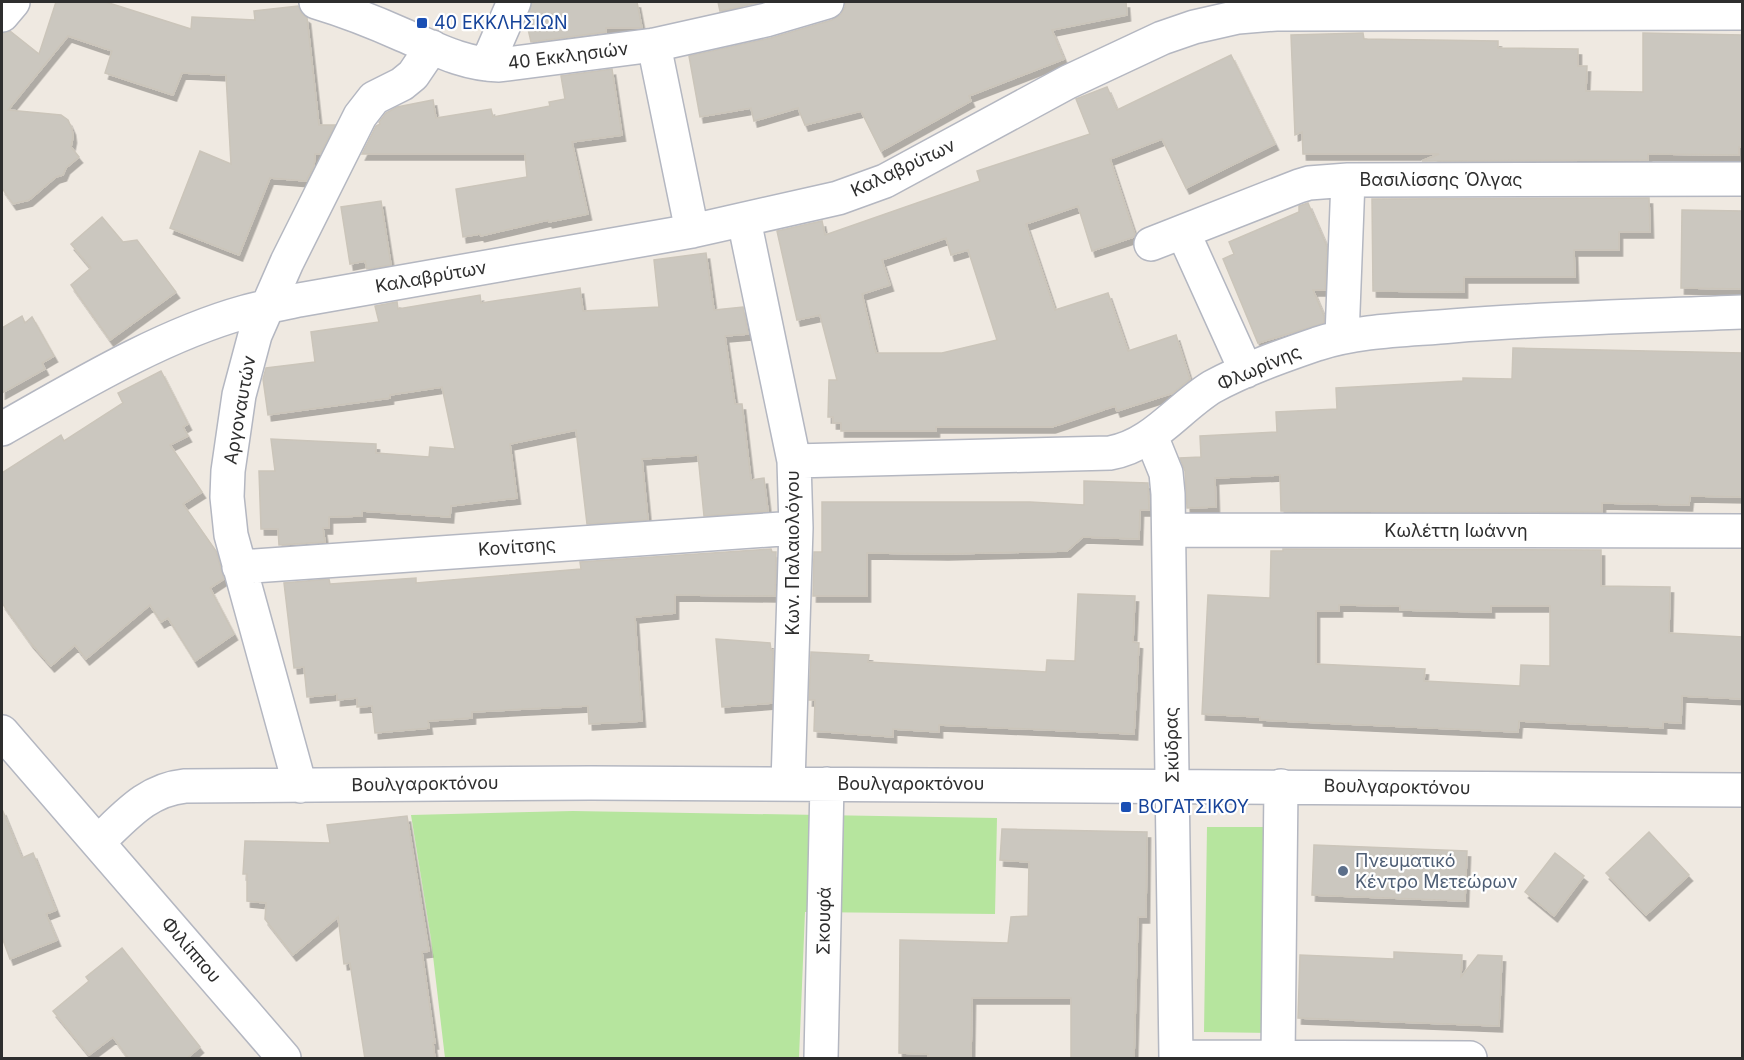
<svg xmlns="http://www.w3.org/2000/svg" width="1744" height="1060" font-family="Inter,sans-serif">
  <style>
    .green { fill: #b6e59e }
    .building { fill: #cbc7bf; stroke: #cbc5ba; stroke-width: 1.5; fill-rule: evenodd; filter: url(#shadow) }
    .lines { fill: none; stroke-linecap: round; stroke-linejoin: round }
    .minor-casing { stroke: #b4b7c1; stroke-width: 36 }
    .minor { stroke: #fff; stroke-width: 33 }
    .transit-dot { fill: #1a4fb4; stroke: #fff; stroke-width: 2 }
    .service-dot { fill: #5c6f8a; stroke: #fff; stroke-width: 2 }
    .labels { text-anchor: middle; stroke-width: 4.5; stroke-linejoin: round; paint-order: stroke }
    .transit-label { font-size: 18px; fill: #164399; stroke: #fff; text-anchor: start }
    .street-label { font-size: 18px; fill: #2e2e2e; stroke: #fff }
    .service-label { font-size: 18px; fill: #4e5e75; stroke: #fff; text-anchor: start }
  </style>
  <defs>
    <filter id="shadow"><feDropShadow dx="3.5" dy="6" stdDeviation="0" flood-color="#0004"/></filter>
  </defs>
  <rect width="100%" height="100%" fill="#efe9e1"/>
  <path class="green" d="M 573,811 L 997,818 L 995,914 L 805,912 L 799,1058 L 445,1058 L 431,939 L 411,815 Z
    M 1207,827 L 1273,827 L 1271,1033 L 1204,1032 Z"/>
  <path class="building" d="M 56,2 L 106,2 L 191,29 L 192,17 L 255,20 L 254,11 L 298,6 L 302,14 L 307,18 L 319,125 L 335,125 L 320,154 L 315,154 L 314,166 L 306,181 L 270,178 L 239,255 L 170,228 L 200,151 L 231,164 L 226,75 L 182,73 L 173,95 L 105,73 L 112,51 L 68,36 L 8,110 L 61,115 L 68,120 L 72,129 L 73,137 L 71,147 L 79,157 L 66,168 L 63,175 L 56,177 L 29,200 L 13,204 L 2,188 L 2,33 L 10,31 L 39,54 Z
    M 532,2 L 637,2 L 642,28 L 606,28 L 606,32 L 531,42 L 526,20 Z
    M 718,2 L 762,2 L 720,11 Z
    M 845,2 L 1126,2 L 1127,15 L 1052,30 L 1064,59 L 969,96 L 971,101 L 881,151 L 861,111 L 805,125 L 798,108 L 754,121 L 751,108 L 700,117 L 689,56 L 771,38 L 832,20 L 841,14 L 845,7 Z
    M 1363,33 L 1364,39 L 1498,41 L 1498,48 L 1578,49 L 1578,66 L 1587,66 L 1586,91 L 1643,92 L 1643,33 L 1743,35 L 1743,147 L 1739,147 L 1739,155 L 1648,154 L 1648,160 L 1422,161 L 1439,154 L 1303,154 L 1302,132 L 1295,135 L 1291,35 Z
    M 1231,55 L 1275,144 L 1186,188 L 1162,139 L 1110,159 L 1135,235 L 1134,237 L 1092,251 L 1078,206 L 1026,224 L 1055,310 L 1108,293 L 1128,351 L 1176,335 L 1190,379 L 1173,393 L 1117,411 L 1115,406 L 1052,427 L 936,427 L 936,431 L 841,431 L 841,423 L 833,423 L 833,417 L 828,417 L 829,380 L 837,380 L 820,315 L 797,320 L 777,231 L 822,221 L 825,235 L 980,181 L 977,171 L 1090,134 L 1076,99 L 1107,87 L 1117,110 ZM 946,238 L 951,255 L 968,250 L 997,340 L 942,353 L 876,353 L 862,294 L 890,285 L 882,260 Z
    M 612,69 L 622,135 L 572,142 L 588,214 L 549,222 L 548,220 L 481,236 L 480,234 L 463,237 L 456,189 L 527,177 L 525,154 L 362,154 L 376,126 L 380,124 L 379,122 L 386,113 L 397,107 L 433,100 L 436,118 L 491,109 L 493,117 L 550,106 L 549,102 L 565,99 L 561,76 Z
    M 1649,198 L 1650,232 L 1619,232 L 1619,250 L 1574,250 L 1575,277 L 1464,277 L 1464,292 L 1373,291 L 1372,199 Z
    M 381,201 L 391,265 L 367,269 L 365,261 L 350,264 L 341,207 Z
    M 1308,203 L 1327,247 L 1325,290 L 1313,290 L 1324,316 L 1324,323 L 1258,343 L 1223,259 L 1234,254 L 1229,242 L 1299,212 L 1299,206 Z
    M 1682,210 L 1743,211 L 1743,289 L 1681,288 Z
    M 102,217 L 123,242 L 137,240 L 176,292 L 110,340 L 71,285 L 91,268 L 71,244 Z
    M 706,253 L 714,310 L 743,307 L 748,334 L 725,336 L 735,404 L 742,404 L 751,480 L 764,478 L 768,511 L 704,516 L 698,455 L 642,459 L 648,520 L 587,524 L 576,430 L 510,444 L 517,498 L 451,506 L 450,517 L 362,511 L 362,516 L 329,517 L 329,528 L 323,528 L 325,542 L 279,545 L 278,529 L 261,529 L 259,471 L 275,471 L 271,439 L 376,444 L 376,453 L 429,457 L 430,447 L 455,449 L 442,387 L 390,395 L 390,398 L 268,415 L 263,379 L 266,368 L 315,362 L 311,332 L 379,322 L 375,306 L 397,302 L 398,309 L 480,295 L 481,303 L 580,288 L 583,311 L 659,307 L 654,260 Z
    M 22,316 L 25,323 L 32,317 L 54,356 L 42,363 L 45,369 L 2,393 L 2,328 Z
    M 1513,348 L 1743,353 L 1743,497 L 1690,496 L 1689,505 L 1602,503 L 1602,512 L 1281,511 L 1280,475 L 1215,478 L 1216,507 L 1187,508 L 1185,471 L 1180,458 L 1201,457 L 1200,436 L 1277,432 L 1276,412 L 1337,409 L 1336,388 L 1463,381 L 1463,378 L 1512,379 Z
    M 161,371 L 188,424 L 183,427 L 188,436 L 170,445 L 202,492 L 183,504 L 216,551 L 224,579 L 210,588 L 234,634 L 195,661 L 168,618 L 161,622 L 150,605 L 86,659 L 75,645 L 51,666 L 30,642 L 2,603 L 2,473 L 61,435 L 64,441 L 123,403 L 118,393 Z
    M 1084,481 L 1148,483 L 1149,510 L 1140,510 L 1139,539 L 1083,537 L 1067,551 L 945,554 L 867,553 L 867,596 L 813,596 L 814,552 L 822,552 L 822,502 L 1030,502 L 1084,505 Z
    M 771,549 L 772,552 L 776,552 L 775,596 L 675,595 L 675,613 L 635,617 L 642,721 L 589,724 L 588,706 L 526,709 L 472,712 L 472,718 L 428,721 L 429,728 L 375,733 L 372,706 L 357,707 L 357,698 L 337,700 L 337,694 L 307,697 L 304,667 L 294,668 L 284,583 L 329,579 L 330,584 L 416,578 L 416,583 L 581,569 L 580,562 Z
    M 1283,549 L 1601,550 L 1601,586 L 1670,587 L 1669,633 L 1743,637 L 1743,699 L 1682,696 L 1681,723 L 1663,722 L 1663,728 L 1519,721 L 1518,732 L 1260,720 L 1260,717 L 1202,714 L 1208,595 L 1270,598 L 1271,551 L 1283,551 ZM 1339,605 L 1400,606 L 1400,610 L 1491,612 L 1491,606 L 1550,606 L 1550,666 L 1521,665 L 1520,686 L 1424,681 L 1425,669 L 1316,664 L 1316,611 L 1339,611 Z
    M 1078,594 L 1135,596 L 1133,642 L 1139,643 L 1134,734 L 939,725 L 939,732 L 893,729 L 893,737 L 814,731 L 815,700 L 809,700 L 811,652 L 869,655 L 868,662 L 1046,672 L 1047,660 L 1075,661 Z
    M 716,639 L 770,643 L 771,650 L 773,650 L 772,703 L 722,707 Z
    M 2,809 L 22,858 L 33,853 L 56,910 L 46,914 L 57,940 L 10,959 L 2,937 Z
    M 407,816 L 429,951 L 422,952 L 435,1043 L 433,1043 L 435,1059 L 365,1059 L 350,963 L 344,964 L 338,917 L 293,955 L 265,919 L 266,903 L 247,901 L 247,874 L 243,874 L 245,841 L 330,843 L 327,825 Z
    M 1002,829 L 1147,832 L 1146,917 L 1138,917 L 1134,1059 L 1071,1059 L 1071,998 L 972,998 L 971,1058 L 928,1057 L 928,1054 L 899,1053 L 900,940 L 1008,943 L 1011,917 L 1028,916 L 1029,862 L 1000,860 Z
    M 1649,832 L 1689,875 L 1646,915 L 1606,873 Z
    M 1314,845 L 1467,851 L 1465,901 L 1312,895 Z
    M 1555,853 L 1584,876 L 1554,916 L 1525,892 Z
    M 122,948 L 200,1047 L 186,1059 L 129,1059 L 113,1037 L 89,1055 L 53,1011 L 89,981 L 86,977 Z
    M 1394,952 L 1462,955 L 1461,977 L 1478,955 L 1502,956 L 1499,1026 L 1298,1018 L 1300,955 L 1394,959 Z"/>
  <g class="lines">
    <defs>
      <path id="minor" d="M 316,2 C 346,11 374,22 403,35 C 436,49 463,64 499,65 L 654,45 L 766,20 L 827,2
        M 2,15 L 13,2
        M 654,45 L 692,231
        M 487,64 L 514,2
        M 744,220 L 794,461 L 796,528 L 788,783
        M 1183,232 L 1246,371
        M 1151,244 L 1299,186 L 1309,183 L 1348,180 L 1742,179
        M 1342,337 L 1348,180
        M 2,429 C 76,387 162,335 245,312 C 262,307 281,304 299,300 L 692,231 L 838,198 L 885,181 L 1068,82 L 1162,38 L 1194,27 L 1238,17 L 1276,14 L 1742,13
        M 1151,436 L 1166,473 L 1168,494 L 1176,1058
        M 794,461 L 1110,453 C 1152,446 1178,408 1212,387 C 1245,369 1282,356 1317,344 C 1361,330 1407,330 1452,326 C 1549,318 1646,316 1742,312
        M 1169,530 L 1742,531
        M 239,567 L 796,528
        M 2,732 L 284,1058
        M 300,786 L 231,535 L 227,497 L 228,471 L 239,395 L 255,335 L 287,262 L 360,116 L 374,98 L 402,84 L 413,75 L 432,47
        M 98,842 C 125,817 146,790 185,786 L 591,783 L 1742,790
        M 1176,1057 L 1470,1058
        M 821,1058 L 827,784
        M 1278,1058 L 1281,786"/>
    </defs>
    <use href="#minor" class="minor-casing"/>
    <use href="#minor" class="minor"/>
  </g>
  <g class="transit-dot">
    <rect x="416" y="17" width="12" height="12" rx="3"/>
    <rect x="1120" y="801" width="12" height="12" rx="3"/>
  </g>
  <circle class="service-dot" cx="1343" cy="871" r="6"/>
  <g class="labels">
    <g class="transit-label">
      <text x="434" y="29">40 ΕΚΚΛΗΣΙΩΝ</text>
      <text x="1138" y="813">ΒΟΓΑΤΣΙΚΟΥ</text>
    </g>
    <g class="street-label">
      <text transform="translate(568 56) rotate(-7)" y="6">40 Εκκλησιών</text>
      <text transform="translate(903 168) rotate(-25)" y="6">Καλαβρύτων</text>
      <text x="1441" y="186">Βασιλίσσης Όλγας</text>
      <text transform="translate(431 277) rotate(-10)" y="6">Καλαβρύτων</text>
      <text transform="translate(1259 368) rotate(-23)" y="6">Φλωρίνης</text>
      <text transform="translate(240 410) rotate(-80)" y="6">Αργοναυτών</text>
      <text x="1456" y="537">Κωλέττη Ιωάννη</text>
      <text transform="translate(517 547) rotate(-4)" y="6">Κονίτσης</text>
      <text transform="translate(793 553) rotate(-90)" y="6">Κων. Παλαιολόγου</text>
      <text transform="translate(1172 745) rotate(-91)" y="6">Σκύδρας</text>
      <text transform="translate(425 784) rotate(-1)" y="6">Βουλγαροκτόνου</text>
      <text x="911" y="790">Βουλγαροκτόνου</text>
      <text transform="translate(1397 787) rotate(1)" y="6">Βουλγαροκτόνου</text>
      <text transform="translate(824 921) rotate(-89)" y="6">Σκουφά</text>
      <text transform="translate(191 950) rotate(49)" y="6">Φιλίππου</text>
    </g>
    <g class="service-label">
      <text x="1355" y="867">Πνευματικό<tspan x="1355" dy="21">Κέντρο Μετεώρων</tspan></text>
    </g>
  </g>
  <rect width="1744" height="1060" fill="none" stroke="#2e2e2e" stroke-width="6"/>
</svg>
